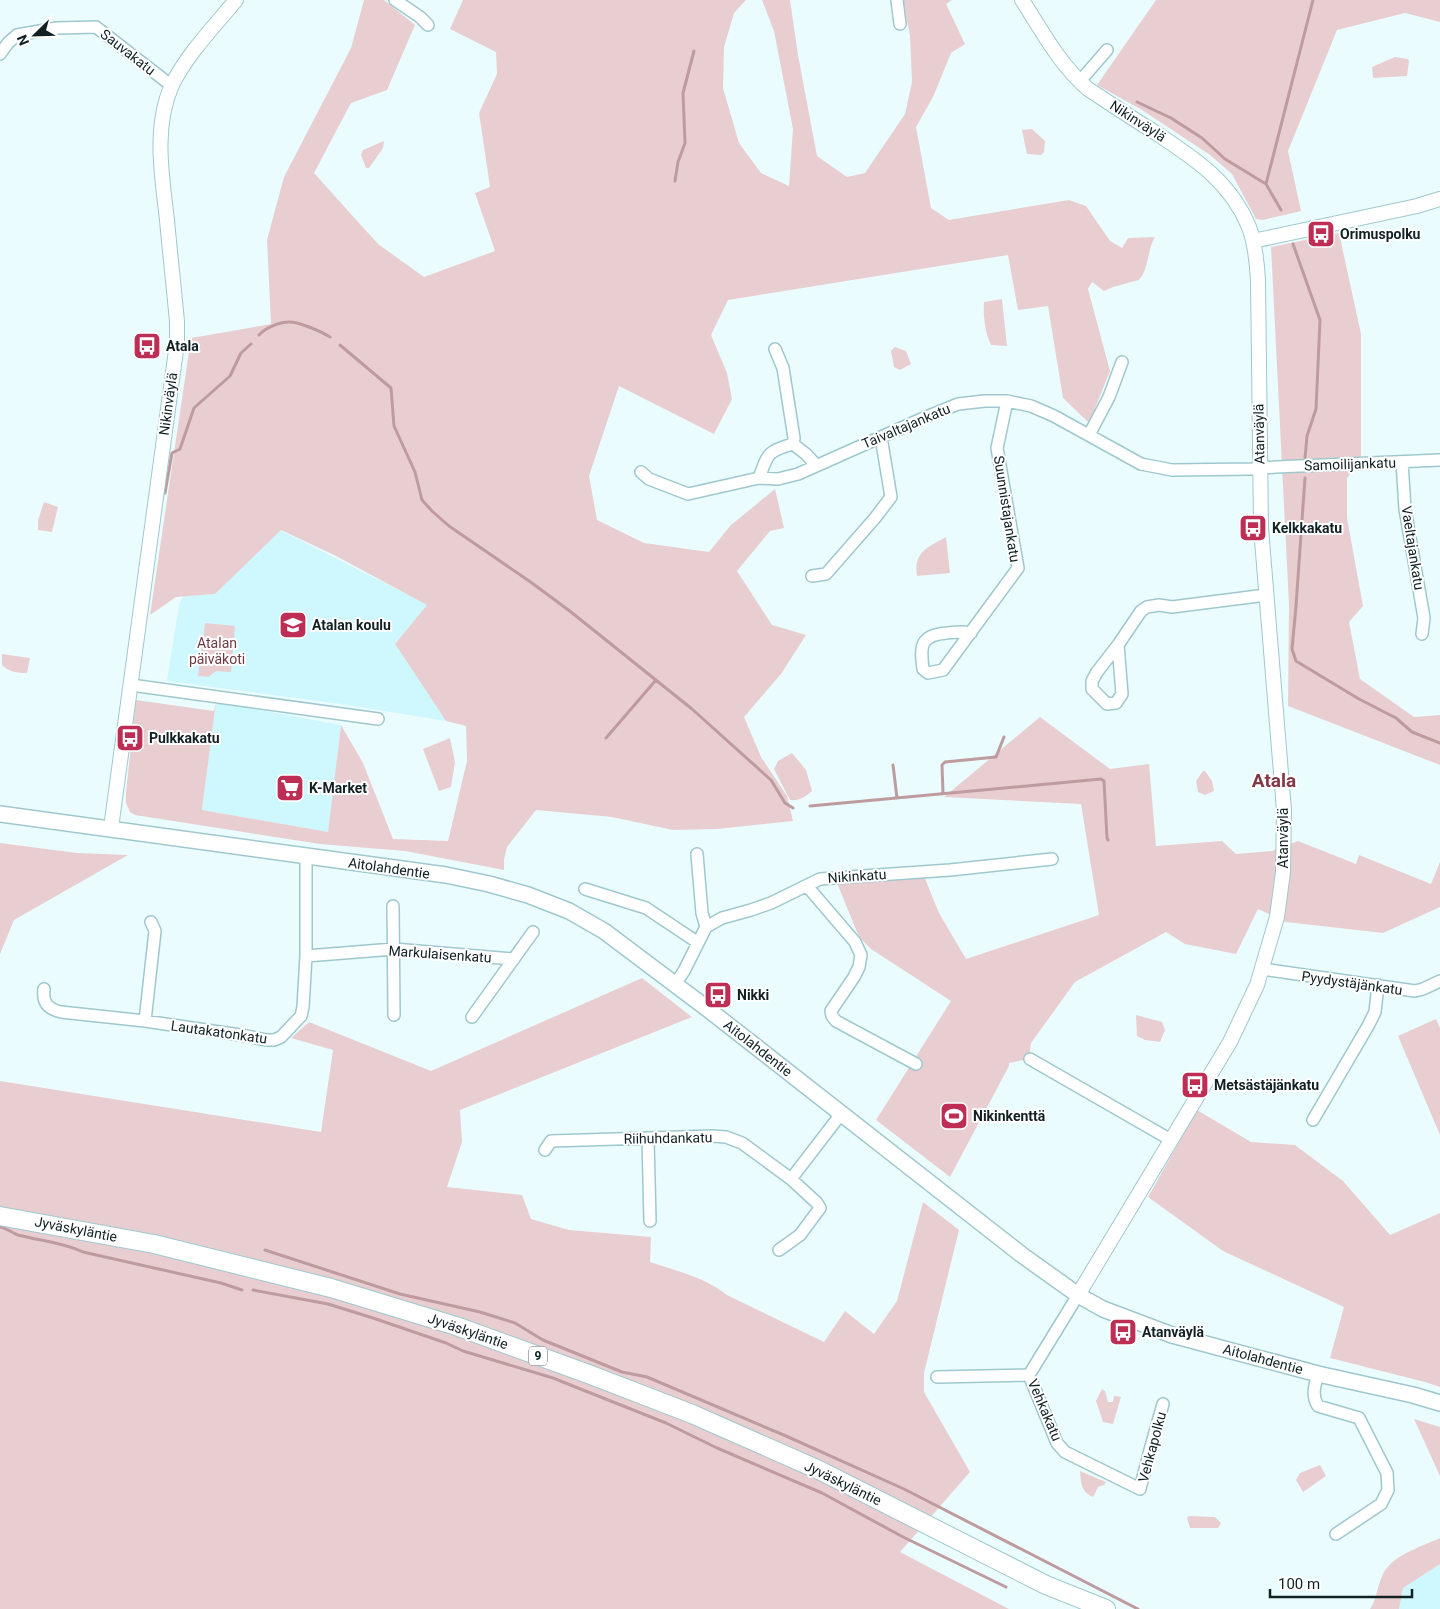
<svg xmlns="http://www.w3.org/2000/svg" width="1440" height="1609" font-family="Roboto,sans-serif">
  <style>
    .built { fill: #cef8fd }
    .green { fill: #e9ced1 }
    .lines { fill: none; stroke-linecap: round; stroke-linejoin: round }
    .stream { stroke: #be9b9f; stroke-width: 3 }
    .minor-casing { stroke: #9fc8ce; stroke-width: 14 }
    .tertiary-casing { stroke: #9fc8ce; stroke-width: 16 }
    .secondary-casing { stroke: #9fc8ce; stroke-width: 18 }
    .trunk-casing { stroke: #9fc8ce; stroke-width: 20 }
    .minor { stroke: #fff; stroke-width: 11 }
    .tertiary { stroke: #fff; stroke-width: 14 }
    .secondary { stroke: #fff; stroke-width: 15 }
    .trunk { stroke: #fff; stroke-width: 18 }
    .labels { text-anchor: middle; stroke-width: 4; stroke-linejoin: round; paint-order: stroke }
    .shield { fill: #fff; stroke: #586365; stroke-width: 1 }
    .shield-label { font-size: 12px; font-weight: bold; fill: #102023 }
    .street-label { font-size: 14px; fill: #102023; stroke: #fff }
    .poi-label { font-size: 14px; font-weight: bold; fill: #102023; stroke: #fff; text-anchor: start }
    .park-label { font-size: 14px; fill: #6d3a42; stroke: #fff }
    .district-label { font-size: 19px; font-weight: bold; fill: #813946; stroke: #fff }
  </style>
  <rect width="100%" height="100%" fill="#ebfcfe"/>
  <path class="built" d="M 280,530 L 428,605 L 395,644 L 446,721 L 341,704 L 167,681 L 179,605 L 183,596 L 215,594 Z
    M 216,702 L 341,725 L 328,832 L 202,810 Z
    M 1440,1564 L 1440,1609 L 1399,1609 L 1403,1588 Z"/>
  <path class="green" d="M 364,0 L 384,0 L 415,25 L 387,90 L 351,103 L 314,173 L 378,244 L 424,277 L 495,251 L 475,193 L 490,187 L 479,113 L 497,74 L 496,52 L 450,29 L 463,0 L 746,0 L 734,13 L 724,47 L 723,88 L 739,143 L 761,173 L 789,186 L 793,129 L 774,31 L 762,0 L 790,0 L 798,55 L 817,156 L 847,177 L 865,173 L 905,114 L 912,82 L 910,36 L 903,0 L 952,0 L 946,4 L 965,44 L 951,53 L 933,97 L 916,127 L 931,208 L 949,220 L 1069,200 L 1086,206 L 1110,241 L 1122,248 L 1128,238 L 1155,237 C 1147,250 1149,269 1139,280 L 1113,287 L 1104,291 L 1092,282 L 1088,289 L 1110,371 L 1089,423 L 1063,398 L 1048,306 L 1018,310 L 1008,255 L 728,300 L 711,335 L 727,373 L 732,399 L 714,434 L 619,386 L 589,476 L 597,520 L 644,543 L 709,552 L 731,525 L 775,489 L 784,528 L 770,531 L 737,571 L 772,625 L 806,635 L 781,674 L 744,717 L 761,757 L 787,796 L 793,821 L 717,829 L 673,830 L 612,817 L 536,810 L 507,847 L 504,860 L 504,870 L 405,851 L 320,844 L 135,815 L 130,812 L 126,803 L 126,792 L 136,700 L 214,711 L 216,702 L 202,810 L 328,832 L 341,725 L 363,763 L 393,839 L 448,841 L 467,761 L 466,726 L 446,721 L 395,644 L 427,605 L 336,556 L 281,530 L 215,594 L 176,597 L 150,615 L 191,338 L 271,324 L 267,240 L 284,177 L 351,48 Z
    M 1156,0 L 1440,0 L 1440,22 L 1405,13 L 1337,30 L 1288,151 L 1301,211 L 1263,220 L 1256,219 L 1232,174 L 1210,155 L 1142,110 L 1097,85 Z
    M 1395,57 L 1408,59 L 1409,62 L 1407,76 L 1373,78 L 1372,67 Z
    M 1032,129 L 1045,141 L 1044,152 L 1041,155 L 1027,154 L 1022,130 Z
    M 384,141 L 383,148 L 369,168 L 366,168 L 361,155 L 363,150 Z
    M 1339,233 L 1361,334 L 1361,460 L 1347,478 L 1347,518 L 1363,606 L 1349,622 L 1360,679 L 1414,717 L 1440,715 L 1440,765 L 1288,706 L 1289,605 L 1271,247 Z
    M 1002,299 L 1007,346 L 991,345 C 985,333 983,316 984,302 Z
    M 895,347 L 906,351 L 911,364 L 900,370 L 894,367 L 891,351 Z
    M 44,502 L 58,507 L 52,532 L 38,530 L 38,520 Z
    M 946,537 L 950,573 L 917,576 C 913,552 928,547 946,537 Z
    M 205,623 L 235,626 L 231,672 L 216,671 L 208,677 L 198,676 Z
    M 2,654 L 30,658 L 27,673 C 17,673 9,672 2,665 Z
    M 1040,717 L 1110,769 L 1149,764 L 1156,846 L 1222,841 L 1236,854 L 1272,851 L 1298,841 L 1356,864 L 1359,855 L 1431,884 L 1440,862 L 1440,907 L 1383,933 L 1286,922 L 1258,909 L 1236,954 L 1185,944 L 1166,932 L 1075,982 L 1031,1043 L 1029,1059 L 1009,1063 L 1009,1066 L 950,1177 L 876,1120 L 951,1001 L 871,949 L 859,937 L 837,883 L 924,876 L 939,913 L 966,959 L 1099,915 L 1081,804 L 944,797 Z
    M 450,738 L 455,762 L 451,787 L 439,791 L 423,749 Z
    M 792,753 L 806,770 L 812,791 C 805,797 799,801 790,800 L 774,769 L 778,761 Z
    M 1203,771 L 1205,771 L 1212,781 L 1214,791 L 1205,795 L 1198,792 L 1196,781 Z
    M 0,843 L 77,853 L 128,855 L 14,920 L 0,954 Z
    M 642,978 L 692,1017 L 460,1110 L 462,1142 L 447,1187 L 522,1195 L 531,1219 L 569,1230 L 651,1237 L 650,1262 C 677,1271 704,1277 727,1295 L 824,1342 L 845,1311 L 874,1334 L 897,1301 L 923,1202 L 959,1230 L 924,1373 L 924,1392 L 970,1472 L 900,1552 L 1009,1609 L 0,1609 L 0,1081 L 321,1132 L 333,1050 L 291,1038 L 309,1022 L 431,1071 Z
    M 1136,1015 L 1162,1022 L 1165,1030 L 1160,1042 L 1145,1040 L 1137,1036 Z
    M 1436,1019 L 1440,1028 L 1440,1135 L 1398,1036 Z
    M 1197,1110 L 1251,1142 L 1295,1145 L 1343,1181 L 1390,1235 L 1440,1213 L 1440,1387 L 1425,1382 L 1330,1358 L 1344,1307 L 1223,1251 L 1148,1197 Z
    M 1102,1389 L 1105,1391 L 1108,1402 L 1113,1402 L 1114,1396 L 1121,1397 L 1113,1424 L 1103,1422 L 1096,1401 Z
    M 1414,1419 L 1440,1427 L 1440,1476 Z
    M 1320,1465 L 1326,1476 L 1303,1492 L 1296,1480 L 1300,1473 Z
    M 1080,1471 L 1106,1482 L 1104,1485 L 1098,1487 L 1093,1497 C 1081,1492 1081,1483 1080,1471 Z
    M 1189,1516 L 1215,1517 L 1221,1523 L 1218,1528 L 1190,1528 L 1187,1518 Z
    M 1440,1538 L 1440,1564 L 1403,1588 L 1399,1609 L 1370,1609 C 1377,1599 1377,1587 1382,1576 C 1391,1555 1421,1547 1440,1538 Z"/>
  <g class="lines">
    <path class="stream" d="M 1137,102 L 1171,118 L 1202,138 L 1225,159 L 1266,184 L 1281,210
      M 675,181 L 678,162 L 685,143 L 683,93 L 694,51
      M 1266,184 L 1313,0
      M 1293,244 L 1320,320 L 1316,409 L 1307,436 L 1305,458
      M 259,335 C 265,328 280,322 288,322 C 298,321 322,332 330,337
      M 340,345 L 391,388 L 394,426 L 415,472 L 422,500 L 432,511 L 449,526 L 532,583 L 571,612 L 692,709 L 771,780 L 785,803 L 793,808
      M 1305,478 L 1296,606 L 1292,649 L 1296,661 L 1359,699 L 1396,718 L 1412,732 L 1440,743
      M 165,493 L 172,453 L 180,449 L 194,408 L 230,376 L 241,353 L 251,344
      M 606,738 L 656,680
      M 893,765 L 897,798
      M 943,793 L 942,765 L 945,762 L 996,757 L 1004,737
      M 810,806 L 1101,779 L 1104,781 L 1107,838 L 1108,840
      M 0,1227 C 7,1228 12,1233 18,1235 C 40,1241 62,1242 83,1252 L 221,1283 L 242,1290
      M 265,1250 L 400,1294 L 480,1312 L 515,1323 L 543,1340 L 622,1372 L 647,1377 L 786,1436 L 904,1489 L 1138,1609
      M 253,1290 L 328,1304 L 373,1318 L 446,1343 L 463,1351 L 553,1378 L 583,1390 L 666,1423 L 717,1448 L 822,1493 L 903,1537 L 1006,1587"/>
    <defs>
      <path id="minor" d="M 395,0 L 420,17 L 428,25
        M 897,0 L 900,24
        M 0,54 L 8,43 L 17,35 L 57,28 L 96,27 L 172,86
        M 1080,81 L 1107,50
        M 1089,435 L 1109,397 L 1122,362
        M 793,444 L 806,454 L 816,465
        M 1402,462 L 1405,509 L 1424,618 L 1422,634
        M 641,472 L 649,479 L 688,494 L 759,478 L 778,479 L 798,474 L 926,417 L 958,404 L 985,401 L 1007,401 L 1031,406 L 1054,416 L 1141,464 L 1172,470 L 1252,469 L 1276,467 L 1440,460
        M 759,478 C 768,454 767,451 793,444 L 794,438 L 783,368 L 775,349
        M 812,576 L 826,574 L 875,518 L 891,497 L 881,437
        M 971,633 C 962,631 955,632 947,633 C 920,635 920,646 923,669 L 928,673 L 943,670 L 1018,568 L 997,448 L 1007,401
        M 1118,645 L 1122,694 L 1116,703 L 1107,704 L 1092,689 L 1092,681 L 1097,672 L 1118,645 L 1141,611 L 1147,607 L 1159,605 L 1172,607 L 1266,595
        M 131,685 L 378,719
        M 697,854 L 702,913 L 706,927
        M 807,886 L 855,942 L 861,955 L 859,967 L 854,977 L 831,1011 L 832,1016 L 836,1021 L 916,1064
        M 585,889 L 646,908 L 697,942
        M 393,906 L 394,1015
        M 306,956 L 394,949 L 514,959
        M 1262,969 L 1415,991 L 1423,989 L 1440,981
        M 675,984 L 684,971 L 706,927 L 722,918 L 751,910 L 771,903 L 820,879 L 950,870 L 1052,859
        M 44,989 C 42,1003 48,1009 61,1012 L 145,1021 L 247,1036 L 266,1040 L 274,1040 L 281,1037 L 301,1016 L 303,1007 L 306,956 L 306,857
        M 472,1017 L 533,932
        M 145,1021 L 155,931 L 151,922
        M 1030,1059 L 1171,1140
        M 1313,1120 L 1368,1026 L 1375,1012 L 1378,985
        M 648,1139 L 650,1221
        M 545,1150 L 551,1141 L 712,1136 L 726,1137 L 742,1143 L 791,1179 L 841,1114
        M 779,1250 L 800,1235 L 820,1208 L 817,1203 L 791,1179
        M 1078,1295 L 1029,1375 L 1057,1443 L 1065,1452 L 1140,1489 L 1150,1450 L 1163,1404
        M 1318,1374 C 1315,1385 1311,1395 1318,1406 L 1359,1418 L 1387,1473 L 1388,1490 L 1381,1504 L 1336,1534
        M 937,1377 L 1029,1375"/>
      <path id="tertiary" d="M 1022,0 C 1042,31 1060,65 1088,89 C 1111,104 1133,119 1156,133 C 1195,159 1230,181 1249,227 C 1255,243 1257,263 1258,280 L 1261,528 L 1284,810 L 1283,872 L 1277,917 L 1257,985 L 1230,1042 L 1078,1295
        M 1253,241 L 1417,206 L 1440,199
        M 111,828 L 177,343 L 177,322 C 174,288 170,254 167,220 C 162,176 153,127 172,85 C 187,54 214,27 236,0"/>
      <path id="secondary" d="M 0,814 L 446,875 L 489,884 L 528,895 L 569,911 L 604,931 L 709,1010 L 1022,1255 L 1078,1295 L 1103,1309 L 1172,1335 L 1318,1374 L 1413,1395 L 1440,1403"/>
      <path id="trunk" d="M 0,1216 L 154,1244 L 331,1288 L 456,1326 L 591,1375 L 692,1414 L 819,1470 L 1046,1585 L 1106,1609"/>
    </defs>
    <use href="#minor" class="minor-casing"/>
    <use href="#tertiary" class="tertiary-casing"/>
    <use href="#secondary" class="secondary-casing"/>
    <use href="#trunk" class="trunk-casing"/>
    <use href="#minor" class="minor"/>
    <use href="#tertiary" class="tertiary"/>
    <use href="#secondary" class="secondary"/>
    <use href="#trunk" class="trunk"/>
  </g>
  <defs>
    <symbol id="bus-square" viewBox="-11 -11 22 22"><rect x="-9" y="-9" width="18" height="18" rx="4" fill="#be2e54" stroke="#fff"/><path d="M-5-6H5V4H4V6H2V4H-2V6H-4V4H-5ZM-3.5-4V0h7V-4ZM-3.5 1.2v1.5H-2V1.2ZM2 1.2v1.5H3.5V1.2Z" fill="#fff"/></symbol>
    <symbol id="school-square" viewBox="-11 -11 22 22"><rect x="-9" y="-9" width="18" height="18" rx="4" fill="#be2e54" stroke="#fff"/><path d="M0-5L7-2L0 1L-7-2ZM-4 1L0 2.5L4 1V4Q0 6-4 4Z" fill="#fff"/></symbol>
    <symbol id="supermarket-square" viewBox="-11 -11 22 22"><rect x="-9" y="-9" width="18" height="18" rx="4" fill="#be2e54" stroke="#fff"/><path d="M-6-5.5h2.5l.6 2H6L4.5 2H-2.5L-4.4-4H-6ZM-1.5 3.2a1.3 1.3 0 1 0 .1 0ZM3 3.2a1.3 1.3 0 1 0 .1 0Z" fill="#fff"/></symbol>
    <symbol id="stadium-square" viewBox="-11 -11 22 22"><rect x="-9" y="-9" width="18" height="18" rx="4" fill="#be2e54" stroke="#fff"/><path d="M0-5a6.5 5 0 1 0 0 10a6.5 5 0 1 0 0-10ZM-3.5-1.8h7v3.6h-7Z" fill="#fff"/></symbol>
  </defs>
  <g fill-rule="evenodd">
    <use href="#bus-square" x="1305" y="218" width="32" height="32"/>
    <use href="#bus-square" x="131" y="330" width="32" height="32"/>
    <use href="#bus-square" x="1237" y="512" width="32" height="32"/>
    <use href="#school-square" x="277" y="609" width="32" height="32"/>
    <use href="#bus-square" x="114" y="722" width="32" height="32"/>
    <use href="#supermarket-square" x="274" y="772" width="32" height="32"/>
    <use href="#bus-square" x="702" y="979" width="32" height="32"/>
    <use href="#bus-square" x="1179" y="1069" width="32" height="32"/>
    <use href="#stadium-square" x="938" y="1100" width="32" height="32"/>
    <use href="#bus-square" x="1107" y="1316" width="32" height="32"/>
  </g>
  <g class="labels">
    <rect class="shield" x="529" y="1346.5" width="18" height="19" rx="4"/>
    <g class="shield-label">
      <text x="538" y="1360">9</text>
    </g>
    <g class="street-label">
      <text transform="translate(128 52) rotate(38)" y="5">Sauvakatu</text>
      <text transform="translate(1138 121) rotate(33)" y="5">Nikinväylä</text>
      <text transform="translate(168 404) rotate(-82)" y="5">Nikinväylä</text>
      <text transform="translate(906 426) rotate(-23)" y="5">Taivaltajankatu</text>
      <text transform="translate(1259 434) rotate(-91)" y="5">Atanväylä</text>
      <text transform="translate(1350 464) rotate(-2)" y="5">Samoilijankatu</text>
      <text transform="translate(1007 509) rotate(81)" y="5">Suunnistajankatu</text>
      <text transform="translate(1413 548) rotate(81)" y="5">Vaeltajankatu</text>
      <text transform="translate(1283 838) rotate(-90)" y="5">Atanväylä</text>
      <text transform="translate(389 868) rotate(8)" y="5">Aitolahdentie</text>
      <text transform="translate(857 876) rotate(-4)" y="5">Nikinkatu</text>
      <text transform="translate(440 954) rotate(4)" y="5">Markulaisenkatu</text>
      <text transform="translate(1352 983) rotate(8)" y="5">Pyydystäjänkatu</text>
      <text transform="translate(219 1032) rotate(8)" y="5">Lautakatonkatu</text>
      <text transform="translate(758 1048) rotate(38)" y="5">Aitolahdentie</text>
      <text transform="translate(668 1138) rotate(-1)" y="5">Riihuhdankatu</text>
      <text transform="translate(76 1229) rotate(11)" y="5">Jyväskyläntie</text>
      <text transform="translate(468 1331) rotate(19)" y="5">Jyväskyläntie</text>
      <text transform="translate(1263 1359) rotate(15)" y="5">Aitolahdentie</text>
      <text transform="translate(1045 1410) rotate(67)" y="5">Vehkakatu</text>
      <text transform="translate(1152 1447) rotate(-75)" y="5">Vehkapolku</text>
      <text transform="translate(843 1483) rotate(26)" y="5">Jyväskyläntie</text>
    </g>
    <g class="poi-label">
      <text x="1340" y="239">Orimuspolku</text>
      <text x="166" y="351">Atala</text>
      <text x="1272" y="533">Kelkkakatu</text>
      <text x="312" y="630">Atalan koulu</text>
      <text x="149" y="743">Pulkkakatu</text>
      <text x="309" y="793">K-Market</text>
      <text x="737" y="1000">Nikki</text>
      <text x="1214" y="1090">Metsästäjänkatu</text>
      <text x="973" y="1121">Nikinkenttä</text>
      <text x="1142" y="1337">Atanväylä</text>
    </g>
    <g class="park-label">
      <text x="217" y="648">Atalan<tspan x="217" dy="16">päiväkoti</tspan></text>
    </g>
    <g class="district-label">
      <text x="1274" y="787">Atala</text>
    </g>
  </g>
  <g transform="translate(35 35) rotate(247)" stroke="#ffffff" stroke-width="4" paint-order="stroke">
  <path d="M0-4L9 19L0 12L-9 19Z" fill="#102023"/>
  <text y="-8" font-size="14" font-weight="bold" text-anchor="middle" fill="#102023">N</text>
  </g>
  <path d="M1270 1589v8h142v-8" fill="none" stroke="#102023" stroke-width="2.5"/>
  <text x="1278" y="1589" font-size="15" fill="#102023" stroke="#ffffff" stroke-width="4" paint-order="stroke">100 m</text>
</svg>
